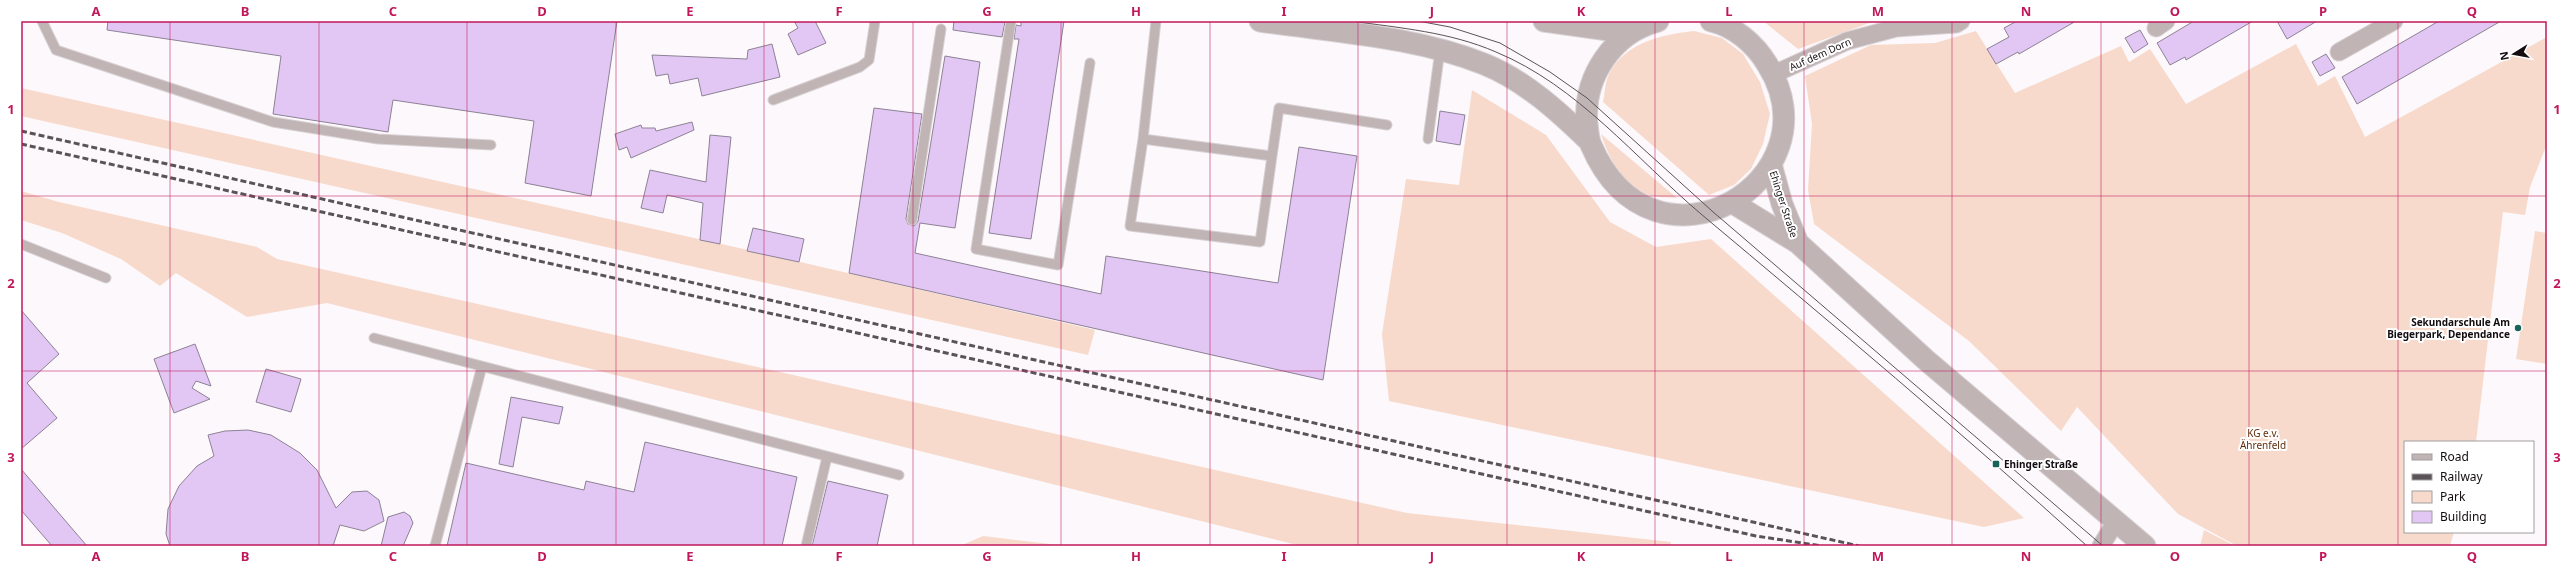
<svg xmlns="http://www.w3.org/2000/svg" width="2568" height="567" font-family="'Noto Sans',sans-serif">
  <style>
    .green { fill: #f7dacc }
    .building { fill: #e2c7f5; stroke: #8d8295 }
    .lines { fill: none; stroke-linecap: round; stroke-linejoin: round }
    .service-casing { stroke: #d8d2d5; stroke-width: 11 }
    .minor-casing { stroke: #d8d2d5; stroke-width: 19 }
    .tertiary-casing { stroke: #d8d2d5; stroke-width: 23 }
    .service { stroke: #c0b4b5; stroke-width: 9 }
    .minor { stroke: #c0b4b5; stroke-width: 17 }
    .tertiary { stroke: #c0b4b5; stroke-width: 21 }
    .tram { stroke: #5a5357; stroke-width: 1 }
    .rail { stroke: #5a5357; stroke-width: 3; stroke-dasharray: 6 3; stroke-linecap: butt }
    .grid { fill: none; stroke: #c2185b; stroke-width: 1; stroke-opacity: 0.55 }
    .poi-dot { fill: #19635b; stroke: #fff; stroke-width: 1.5 }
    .labels { text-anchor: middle; stroke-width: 4; stroke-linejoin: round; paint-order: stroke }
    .street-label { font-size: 10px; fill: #130c10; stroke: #fff }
    .poi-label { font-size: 10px; font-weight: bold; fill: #130c10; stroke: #fff; text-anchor: end }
    .park-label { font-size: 10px; fill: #612c0d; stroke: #fff }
    .neatline { fill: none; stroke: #c2185b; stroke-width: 1.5 }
    .grid-label { font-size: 13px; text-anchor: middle; font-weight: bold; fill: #c2185b }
  </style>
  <rect width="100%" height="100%" fill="#fdf8fb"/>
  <path class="green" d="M 1763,21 L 1875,21 L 1798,49 Z
    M 1694,31 L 1722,38 L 1743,54 L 1760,82 L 1770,114 L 1763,144 L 1751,169 L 1734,185 L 1709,195 L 1603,102 C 1605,93 1605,82 1609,74 C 1624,43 1663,34 1694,31 Z
    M 1976,31 L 2015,93 L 2121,46 L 2129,62 L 2150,49 L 2186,104 L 2296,44 L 2318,86 L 2335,76 L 2365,137 L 2547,37 L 2547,144 L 2530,187 L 2525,215 L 2503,212 L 2476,442 L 2405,442 L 2405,532 L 2454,532 L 2450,546 L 2237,546 L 2178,514 L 2077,407 L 2061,431 L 1969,341 L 1814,224 L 1808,190 L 1812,124 L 1805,76 L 1871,45 L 1935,43 Z
    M 21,88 L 748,250 L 1095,330 L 1088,355 L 21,116 Z
    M 1472,90 L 1546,135 L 1610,222 L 1656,247 L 1711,239 L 2024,518 L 1984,527 L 1389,401 L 1382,334 L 1406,179 L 1459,185 Z
    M 1601,134 L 1677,198 C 1669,197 1657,198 1649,195 C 1623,185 1609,159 1601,134 Z
    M 21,191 L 59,202 L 257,247 L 277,259 L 1407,513 L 1671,542 L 1670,546 L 1301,546 L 327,303 L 247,317 L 176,273 L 160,286 L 121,259 L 62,233 L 21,220 Z
    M 2535,231 L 2547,233 L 2547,364 L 2516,359 Z
    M 2204,530 L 2235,546 L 2200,546 Z
    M 983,536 L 1067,546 L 960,546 Z"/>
  <path class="building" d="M 108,21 L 617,21 L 591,196 L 525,183 L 534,121 L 393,100 L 388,132 L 273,114 L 281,56 L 107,30 Z
    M 794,21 L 815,21 L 826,43 L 798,55 L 788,34 L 798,28 Z
    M 954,21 L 1005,22 L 1002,37 L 953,30 Z
    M 1021,21 L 1064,21 L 1031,239 L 989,233 L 1019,39 L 1014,39 L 1016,25 L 1021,26 Z
    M 2017,21 L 2076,21 L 2019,54 L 2018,52 L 1996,64 L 1987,49 L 2009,37 L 2004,28 Z
    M 2194,21 L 2253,21 L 2186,60 L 2185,57 L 2170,65 L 2157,43 Z
    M 2277,21 L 2317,21 L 2287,39 Z
    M 2439,21 L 2501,21 L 2357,104 L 2342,77 Z
    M 2140,30 L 2148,44 L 2134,53 L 2125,38 Z
    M 772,44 L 780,77 L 702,96 L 698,78 L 670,84 L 668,74 L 656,76 L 652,55 L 747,59 L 748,50 Z
    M 2326,54 L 2335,68 L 2320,76 L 2312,62 Z
    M 945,56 L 980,62 L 972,117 L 955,228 L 920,223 L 915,253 L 1101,294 L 1106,256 L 1278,283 L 1299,147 L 1357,156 L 1323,380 L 849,273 L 874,108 L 922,114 L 906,219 L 908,224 L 914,226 L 918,221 Z
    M 1440,111 L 1465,115 L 1460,145 L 1436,141 Z
    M 692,122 L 694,130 L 631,158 L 627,147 L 619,150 L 615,134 L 641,125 L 642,128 L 655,128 L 656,131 Z
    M 710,135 L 731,137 L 720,244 L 700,240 L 703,203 L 667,195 L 663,213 L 641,208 L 650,170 L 706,182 Z
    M 753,228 L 804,239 L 799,262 L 747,251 Z
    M 21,310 L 59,354 L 27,383 L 57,418 L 21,449 Z
    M 195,344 L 211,386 L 196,381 L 192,388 L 210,399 L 174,413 L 154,359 Z
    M 266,369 L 301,379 L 291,412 L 256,402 Z
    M 511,397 L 563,407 L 559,424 L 522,417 L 513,467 L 499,464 Z
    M 248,430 L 271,435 L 300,453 L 317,470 L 336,508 L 352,492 L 367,491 L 379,500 L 384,521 L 364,531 L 340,525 L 333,546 L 170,546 L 166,534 L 168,509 L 179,486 L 197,466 L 214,456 L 208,435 L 225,431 Z
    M 645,442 L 797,477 L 782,546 L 447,546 L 466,463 L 584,490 L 586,481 L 634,492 Z
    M 21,469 L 87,546 L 52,546 L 21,510 Z
    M 828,481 L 888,495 L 877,546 L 812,546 Z
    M 404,512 L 410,516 L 413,523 L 403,546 L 381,546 L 388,517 Z"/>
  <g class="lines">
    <defs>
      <path id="service" d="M 42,21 L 56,50 L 273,122 L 378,139 L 491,145
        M 1011,21 L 976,249 L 1058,265 L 1090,63
        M 773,100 L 860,67 L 869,60 L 875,21
        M 1143,139 L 1130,226 L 1260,242 L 1272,156 L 1143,139 L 1156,21
        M 1428,139 L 1440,50
        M 1272,156 L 1279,108 L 1387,125
        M 912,220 L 941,29
        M 21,244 L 106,278
        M 374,338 L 899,475
        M 435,546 L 482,366
        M 806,546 L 827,457"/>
      <path id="minor" d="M 2156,28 L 2166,21
        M 2339,52 L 2394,21
        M 1774,74 L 1847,41 L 1896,28 L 1956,24 L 1961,21
        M 2101,546 L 2116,521"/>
      <path id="tertiary" d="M 1260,21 C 1334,32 1414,36 1484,64 C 1524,80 1558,111 1589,141
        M 1544,21 L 1630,33
        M 1658,21 C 1612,33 1583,78 1587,124 C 1588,131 1588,138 1591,145 C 1654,292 1840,179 1767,64 C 1755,44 1734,26 1711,21
        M 1771,164 L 1782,204 L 1798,243
        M 1733,203 L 1798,243 L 1926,360 L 2145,546"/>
    </defs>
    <use href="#service" class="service-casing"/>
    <use href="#minor" class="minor-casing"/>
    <use href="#tertiary" class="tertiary-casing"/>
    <use href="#service" class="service"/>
    <use href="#minor" class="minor"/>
    <use href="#tertiary" class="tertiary"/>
    <path class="tram" d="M 1351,21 C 1400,28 1450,32 1496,52 C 1578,86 1635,158 1701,214 C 1831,323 1961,432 2087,546
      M 1418,21 L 1450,27 L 1500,43 L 1550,72 L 1587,98 L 1712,211 L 2103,546"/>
    <path class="rail" d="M 21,131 L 1859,546
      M 21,144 L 1756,536 L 1822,546"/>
  </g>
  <path class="grid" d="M 170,21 L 170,546M 319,21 L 319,546M 467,21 L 467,546M 616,21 L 616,546M 764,21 L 764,546M 913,21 L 913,546M 1061,21 L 1061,546M 1210,21 L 1210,546M 1358,21 L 1358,546M 1507,21 L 1507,546M 1655,21 L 1655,546M 1804,21 L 1804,546M 1952,21 L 1952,546M 2101,21 L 2101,546M 2249,21 L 2249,546M 2398,21 L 2398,546M 21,196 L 2547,196M 21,371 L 2547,371"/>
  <g class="poi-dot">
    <circle cx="2518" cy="328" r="4"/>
    <rect x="1992" y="460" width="8" height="8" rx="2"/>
  </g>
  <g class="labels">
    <g class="street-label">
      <text transform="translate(1820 54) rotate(-24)" y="4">Auf dem Dorn</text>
      <text transform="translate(1784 204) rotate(72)" y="4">Ehinger Straße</text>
    </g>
    <g class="poi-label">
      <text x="2510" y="326">Sekundarschule Am<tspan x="2510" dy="12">Biegerpark, Dependance</tspan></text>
      <text x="2004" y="468" text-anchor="start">Ehinger Straße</text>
    </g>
    <g class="park-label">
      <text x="2263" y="437">KG e.v.<tspan x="2263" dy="12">Ährenfeld</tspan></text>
    </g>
  </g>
  <rect width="2568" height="567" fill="none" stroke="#ffffff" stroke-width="44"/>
  <rect x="2404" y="441" width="130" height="92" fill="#ffffff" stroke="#a19e9f"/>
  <rect x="2412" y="454" width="20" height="6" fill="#c0b4b5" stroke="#a19e9f"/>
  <text x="2440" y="461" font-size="12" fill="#130c10">Road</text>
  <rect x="2412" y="474" width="20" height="6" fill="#5a5357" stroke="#a19e9f"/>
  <text x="2440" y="481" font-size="12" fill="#130c10">Railway</text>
  <rect x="2412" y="491" width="20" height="12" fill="#f7dacc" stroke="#a19e9f"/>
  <text x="2440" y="501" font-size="12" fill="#130c10">Park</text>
  <rect x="2412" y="511" width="20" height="12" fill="#e2c7f5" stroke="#a19e9f"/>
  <text x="2440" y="521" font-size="12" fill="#130c10">Building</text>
  <g transform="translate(2514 54) rotate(259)" stroke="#ffffff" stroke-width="3" paint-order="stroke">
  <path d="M0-3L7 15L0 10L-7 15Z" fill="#130c10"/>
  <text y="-6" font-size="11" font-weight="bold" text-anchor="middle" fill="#130c10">N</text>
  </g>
  <rect x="22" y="22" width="2524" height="523" class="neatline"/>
  <g class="grid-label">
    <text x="96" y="16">A</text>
    <text x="245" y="16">B</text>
    <text x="393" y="16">C</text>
    <text x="542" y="16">D</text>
    <text x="690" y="16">E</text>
    <text x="839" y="16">F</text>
    <text x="987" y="16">G</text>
    <text x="1136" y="16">H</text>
    <text x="1284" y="16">I</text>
    <text x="1432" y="16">J</text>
    <text x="1581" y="16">K</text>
    <text x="1729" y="16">L</text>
    <text x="1878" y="16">M</text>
    <text x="2026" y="16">N</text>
    <text x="2175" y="16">O</text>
    <text x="2323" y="16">P</text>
    <text x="2472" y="16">Q</text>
    <text x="11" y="114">1</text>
    <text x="2557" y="114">1</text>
    <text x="11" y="288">2</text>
    <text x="2557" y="288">2</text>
    <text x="11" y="462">3</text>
    <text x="2557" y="462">3</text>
    <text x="96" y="561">A</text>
    <text x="245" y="561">B</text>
    <text x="393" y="561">C</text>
    <text x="542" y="561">D</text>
    <text x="690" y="561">E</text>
    <text x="839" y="561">F</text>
    <text x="987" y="561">G</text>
    <text x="1136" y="561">H</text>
    <text x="1284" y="561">I</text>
    <text x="1432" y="561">J</text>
    <text x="1581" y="561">K</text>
    <text x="1729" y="561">L</text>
    <text x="1878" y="561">M</text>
    <text x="2026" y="561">N</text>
    <text x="2175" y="561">O</text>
    <text x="2323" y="561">P</text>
    <text x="2472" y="561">Q</text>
  </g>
</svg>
